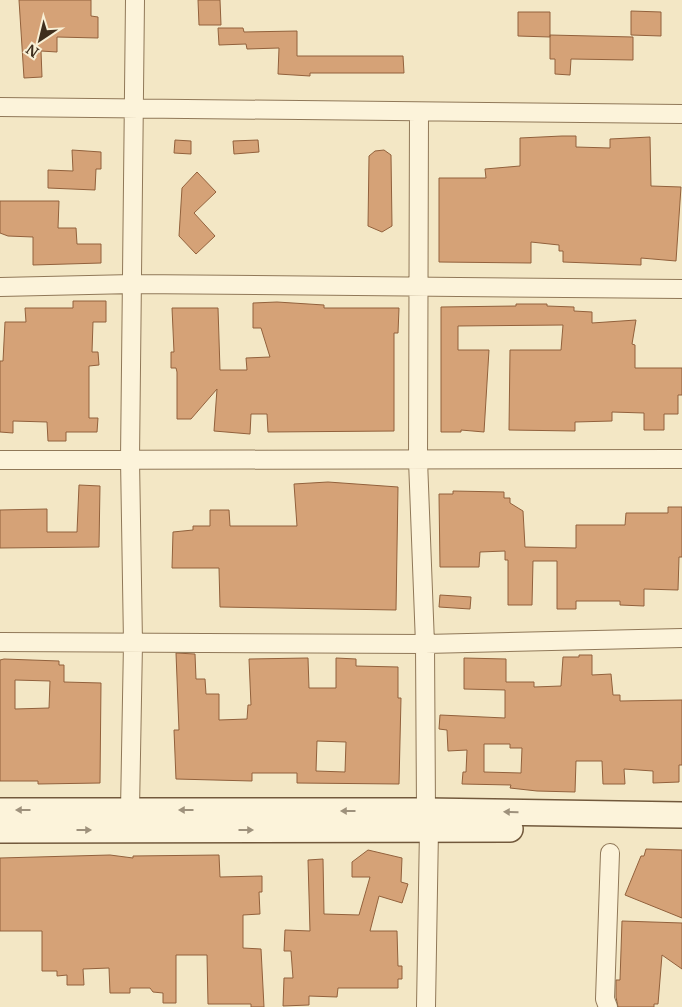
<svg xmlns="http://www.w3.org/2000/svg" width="682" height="1007" font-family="Merriweather,serif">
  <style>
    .building { fill: #d5a277; stroke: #92613c; fill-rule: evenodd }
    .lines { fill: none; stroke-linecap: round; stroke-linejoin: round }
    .street-casing { stroke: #907858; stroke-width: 20 }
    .secondary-casing { stroke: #72593c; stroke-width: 28 }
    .street { stroke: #fcf3da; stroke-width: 18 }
    .secondary { stroke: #fcf3da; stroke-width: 25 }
    .oneway { fill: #9e917c }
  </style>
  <rect width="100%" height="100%" fill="#f3e7c5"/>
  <path class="building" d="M 19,0 L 91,0 L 91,16 L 98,17 L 98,38 L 57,37 L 57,52 L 41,51 L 42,77 L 24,78 Z
    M 198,0 L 220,0 L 221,25 L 199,25 Z
    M 631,11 L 661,12 L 661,36 L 631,35 Z
    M 518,12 L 550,12 L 550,37 L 518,36 Z
    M 218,28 L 243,28 L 244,32 L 297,31 L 297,56 L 403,56 L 404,73 L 310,73 L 310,76 L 278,74 L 279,48 L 247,49 L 246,44 L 219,45 Z
    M 550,35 L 633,37 L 633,60 L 571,59 L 570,75 L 555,74 L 555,59 L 550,59 Z
    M 562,136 L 576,136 L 576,147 L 610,148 L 610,139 L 650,137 L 651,186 L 681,187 L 676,261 L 641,258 L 641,265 L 563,262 L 563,251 L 559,251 L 559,245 L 531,242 L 531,263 L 439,262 L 439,178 L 486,178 L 485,169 L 520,166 L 520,138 Z
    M 175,140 L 191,141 L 191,154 L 174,153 Z
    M 258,140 L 259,152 L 234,154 L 233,141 Z
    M 72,150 L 101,152 L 101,169 L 96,169 L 95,190 L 48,188 L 48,170 L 73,171 Z
    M 384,150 L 391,155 L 392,226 L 382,232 L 368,226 L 369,156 L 375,151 Z
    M 197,172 L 216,192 L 194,213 L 215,236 L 196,254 L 179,236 L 182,188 Z
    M 0,201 L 59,201 L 58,228 L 76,228 L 77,244 L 101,244 L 101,263 L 33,265 L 33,237 L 8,236 L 0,233 Z
    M 73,301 L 106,301 L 106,322 L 93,322 L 92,352 L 98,352 L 99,365 L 89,366 L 89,418 L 98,418 L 97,432 L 66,432 L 66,441 L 48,441 L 47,422 L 13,421 L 13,433 L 0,432 L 0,361 L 3,361 L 5,322 L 26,322 L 25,308 L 73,308 Z
    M 277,302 L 324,305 L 324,308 L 399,308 L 398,333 L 394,333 L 394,431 L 268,432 L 267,414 L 251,414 L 250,434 L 214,431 L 217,389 L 191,419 L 177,419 L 177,372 L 176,368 L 171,368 L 171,352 L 174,352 L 172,308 L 218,308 L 220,370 L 247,370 L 246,358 L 270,357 L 261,328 L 253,328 L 253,303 Z
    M 516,304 L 547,304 L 547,306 L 574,307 L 574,311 L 592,312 L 592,323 L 636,320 L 632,344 L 635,345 L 635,368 L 682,368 L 682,395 L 678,395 L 678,414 L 664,414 L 664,430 L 644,430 L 644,413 L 612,412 L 612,421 L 575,422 L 575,431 L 509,430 L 510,350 L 561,350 L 563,325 L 458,326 L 458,350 L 489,350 L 484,432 L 461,430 L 461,432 L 441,432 L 441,307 L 516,306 Z
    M 328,482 L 398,487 L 396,610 L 220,607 L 219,568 L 172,568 L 173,532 L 193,530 L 193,526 L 210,526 L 210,510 L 229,510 L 230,526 L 297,526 L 294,484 Z
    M 79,485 L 100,486 L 99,547 L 0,548 L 0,510 L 47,509 L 47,532 L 77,532 Z
    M 453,491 L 504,492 L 504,498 L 510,498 L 510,503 L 523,511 L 525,547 L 576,548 L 576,525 L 625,525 L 626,513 L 668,513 L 668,507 L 682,507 L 682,557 L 679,557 L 678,590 L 644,589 L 644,606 L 620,605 L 620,601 L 576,601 L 576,609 L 557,609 L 557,561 L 533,561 L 532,605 L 508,605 L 508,560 L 505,560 L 505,551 L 480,552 L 479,567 L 440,567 L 439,494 L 453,494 Z
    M 440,595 L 471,597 L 470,609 L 439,607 Z
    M 176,653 L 195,654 L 196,679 L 205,679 L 206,694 L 219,694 L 219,720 L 247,719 L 248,705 L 251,705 L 249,659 L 308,658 L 309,688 L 336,688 L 336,658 L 356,659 L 356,666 L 398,667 L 398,698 L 401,698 L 399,784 L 297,783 L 297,773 L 252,773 L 252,781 L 176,779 L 174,730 L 179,730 ZM 317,741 L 346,742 L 345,772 L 316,771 Z
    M 579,655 L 592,655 L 592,675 L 611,674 L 613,695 L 620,695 L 620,701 L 682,700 L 682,765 L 679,765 L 679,782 L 653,783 L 653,771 L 624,769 L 625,784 L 603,784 L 602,761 L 576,761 L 575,792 L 537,791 L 510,788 L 511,785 L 462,784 L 463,772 L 466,772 L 467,750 L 448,751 L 447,730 L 439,729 L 440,715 L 505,718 L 505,690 L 464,689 L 464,658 L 506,659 L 506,682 L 534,682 L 534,687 L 561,686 L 563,657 L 579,657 ZM 484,744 L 510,744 L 510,748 L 522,748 L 521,773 L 484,772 Z
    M 4,659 L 59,661 L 59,665 L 64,665 L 64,682 L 101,683 L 100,783 L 38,784 L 38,781 L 0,781 L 0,660 ZM 15,680 L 50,681 L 49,708 L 15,709 Z
    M 646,849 L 682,850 L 682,918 L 625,895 L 641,856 L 644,856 Z
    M 368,850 L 402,858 L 401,882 L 408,884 L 402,903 L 379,896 L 370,931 L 397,931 L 398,966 L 402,966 L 402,979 L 398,979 L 398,988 L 338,988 L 337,997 L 309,996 L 309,1005 L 283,1006 L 284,978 L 293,978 L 291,951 L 284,951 L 285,930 L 310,931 L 308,860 L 323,859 L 324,914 L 359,915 L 370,877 L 352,877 L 352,862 Z
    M 110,855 L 133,858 L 133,856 L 219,855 L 220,877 L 262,876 L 262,892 L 259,892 L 260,914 L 243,915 L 243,948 L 261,949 L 264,1007 L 251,1007 L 251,1004 L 208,1004 L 207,955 L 176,955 L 176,1003 L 163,1003 L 163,993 L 153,992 L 150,988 L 130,988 L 130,993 L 110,993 L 109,968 L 83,969 L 84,985 L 67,985 L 67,975 L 57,976 L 57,971 L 42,971 L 42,931 L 0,931 L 0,858 Z
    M 622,921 L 682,923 L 682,969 L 662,955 L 658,1004 L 654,1004 L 654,1007 L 618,1007 L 616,997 L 616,980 L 620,980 Z"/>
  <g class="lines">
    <defs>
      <path id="street" d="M 0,107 L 682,114
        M 419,112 L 418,460 L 425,644 L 426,811
        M 0,287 L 133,284 L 682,289
        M 0,460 L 682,459
        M 0,642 L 425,644 L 682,638
        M 130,810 L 133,643 L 130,459 L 135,0
        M 426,1007 L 429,829
        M 608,1007 L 605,999 L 610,853"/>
      <path id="secondary" d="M 0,811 L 426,811 L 682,815
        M 0,830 L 510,829"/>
    </defs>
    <use href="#street" class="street-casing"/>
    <use href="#secondary" class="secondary-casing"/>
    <use href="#street" class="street"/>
    <use href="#secondary" class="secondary"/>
  </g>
  <defs><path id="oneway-solid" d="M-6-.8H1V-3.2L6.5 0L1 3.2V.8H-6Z" transform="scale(1.25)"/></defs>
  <g class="oneway">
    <use href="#oneway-solid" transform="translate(23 810) rotate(180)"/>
    <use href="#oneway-solid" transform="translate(186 810) rotate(-180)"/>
    <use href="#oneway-solid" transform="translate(348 811) rotate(-180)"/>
    <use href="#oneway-solid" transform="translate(511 812) rotate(-179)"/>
    <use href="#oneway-solid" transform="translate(84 830)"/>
    <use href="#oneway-solid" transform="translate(246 830)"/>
  </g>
  <g transform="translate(40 40) rotate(215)" stroke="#f9f0d6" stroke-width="4" paint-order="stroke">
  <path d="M0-4L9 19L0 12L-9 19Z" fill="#3f2f1e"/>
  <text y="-8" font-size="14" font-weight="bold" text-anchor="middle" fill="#3f2f1e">N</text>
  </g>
</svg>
